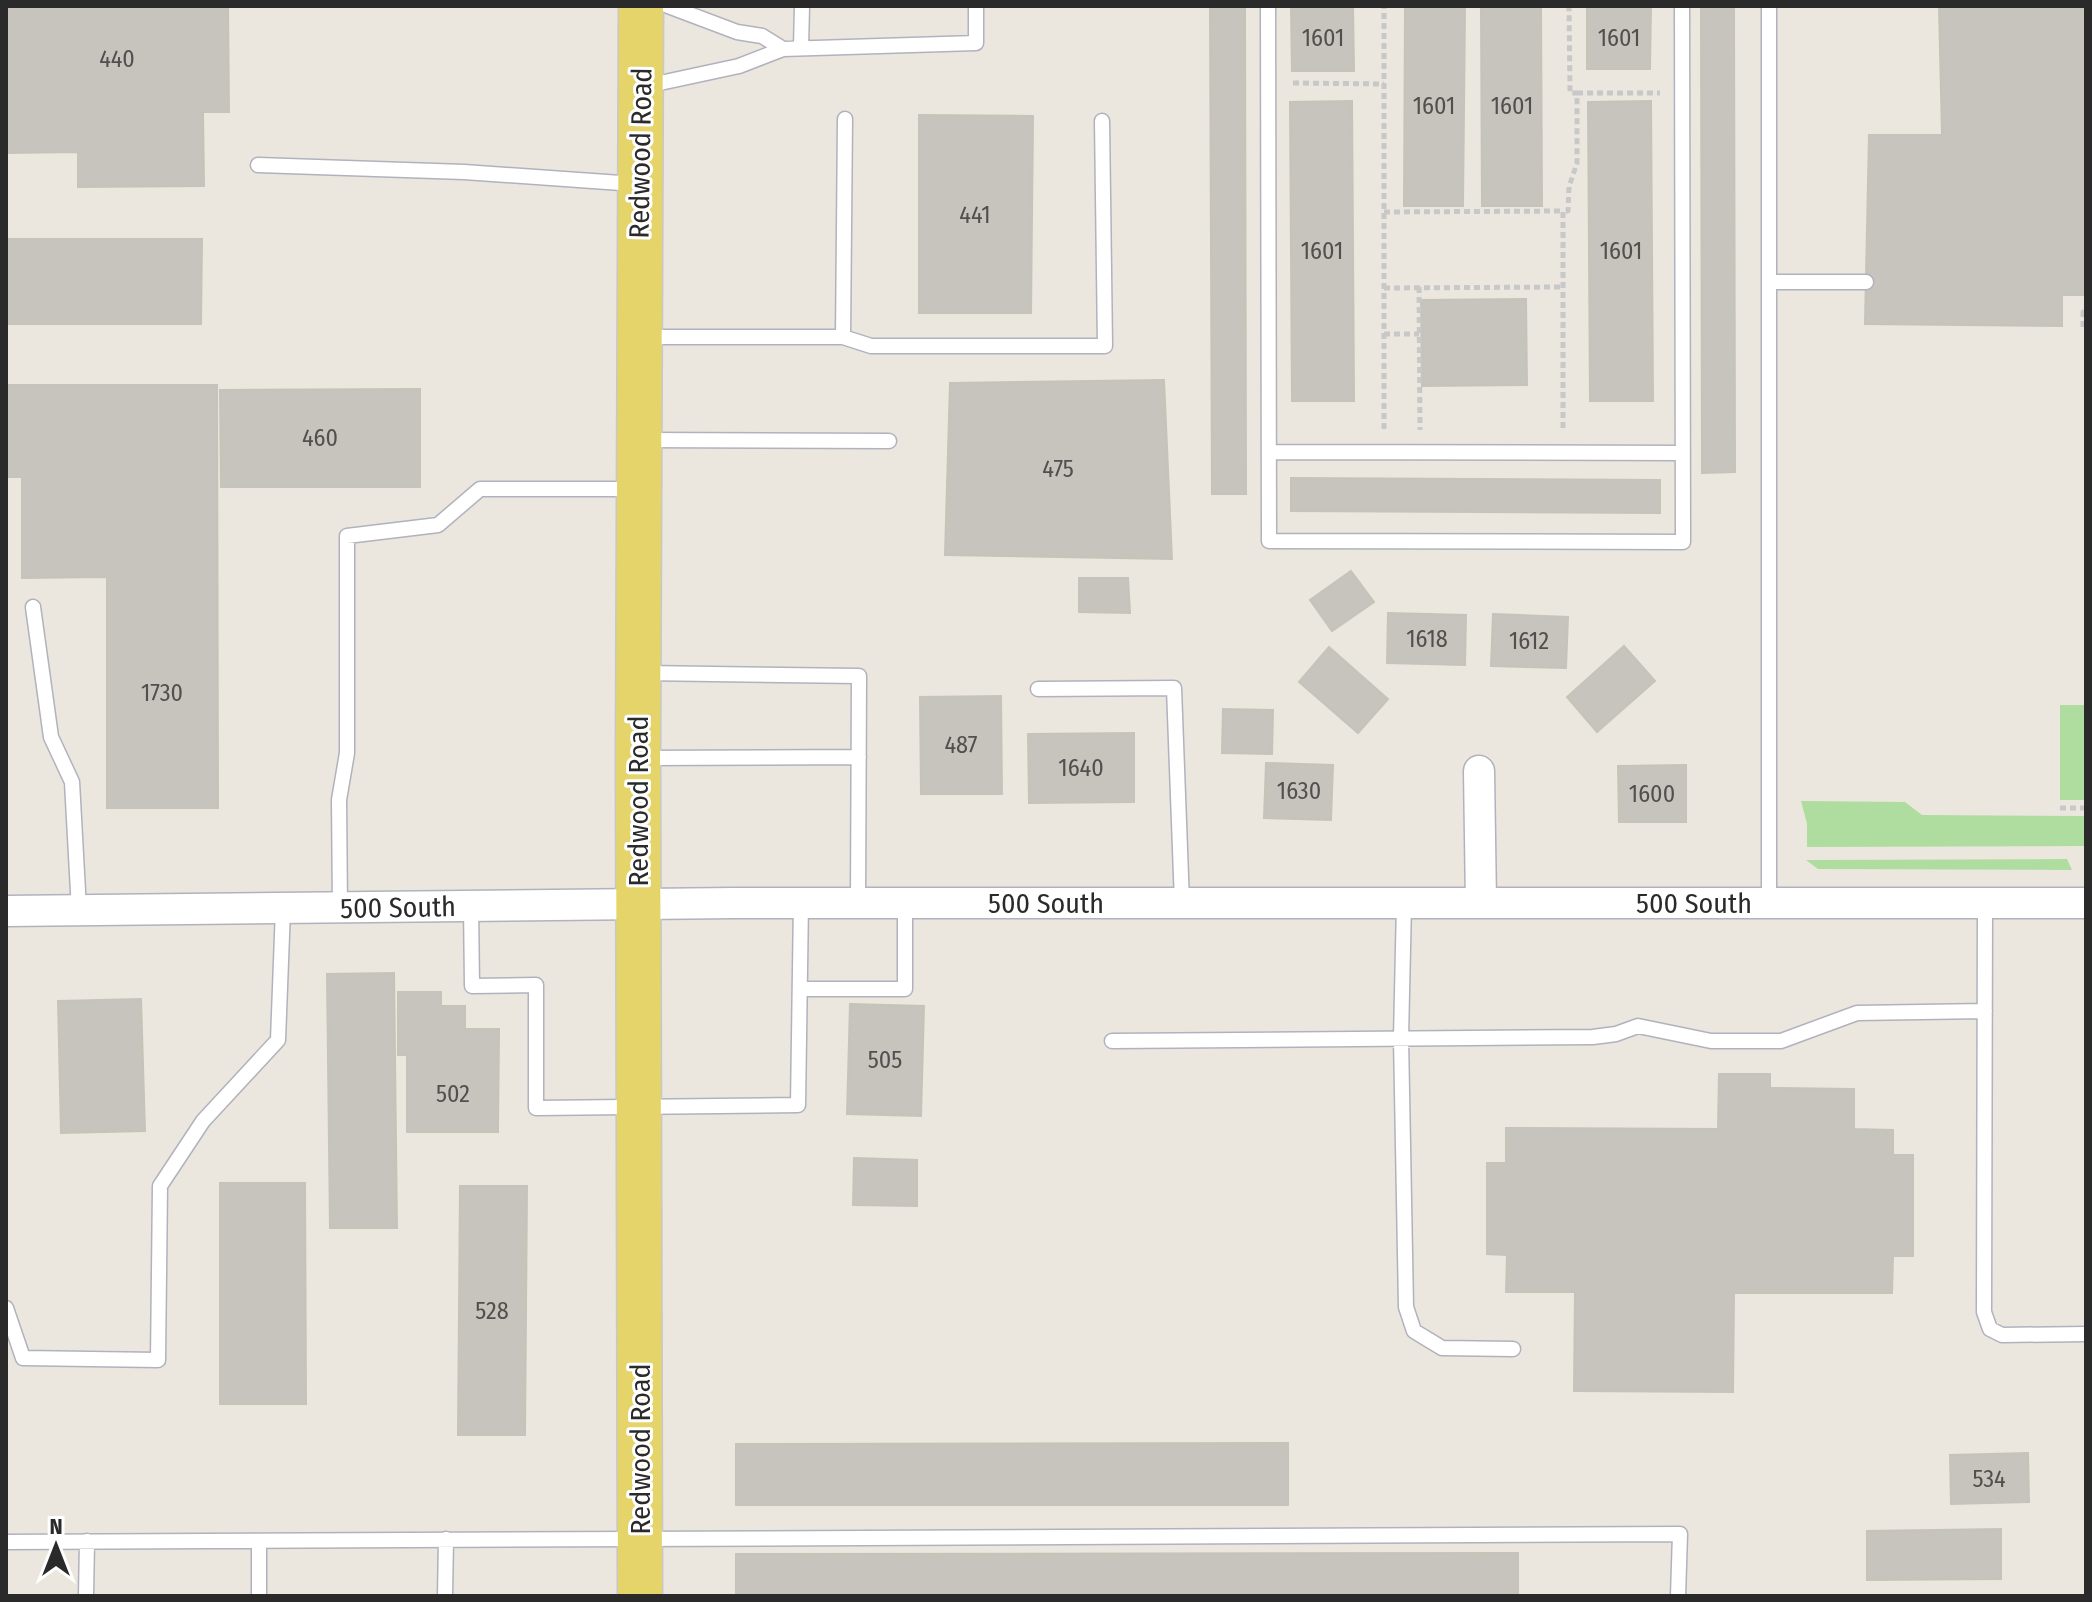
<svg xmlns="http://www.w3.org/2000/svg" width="2092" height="1602" font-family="'Fira Sans Condensed',sans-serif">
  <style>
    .green { fill: #aedd9f }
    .building { fill: #c7c3bd; stroke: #c6c3b8; stroke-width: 2 }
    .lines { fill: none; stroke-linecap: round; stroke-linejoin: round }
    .service-casing { stroke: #b1b2bd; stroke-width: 17 }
    .minor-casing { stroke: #b1b2bd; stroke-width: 33 }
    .primary-casing { stroke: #c8c8c8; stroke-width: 47 }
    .path { stroke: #c8c8c8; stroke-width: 5; stroke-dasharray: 6 4; stroke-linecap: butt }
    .service { stroke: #fff; stroke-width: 14 }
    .minor { stroke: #fff; stroke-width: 30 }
    .primary { stroke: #e4d46a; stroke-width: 44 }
    .labels { text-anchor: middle; stroke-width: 6; stroke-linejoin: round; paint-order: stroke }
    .number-label { font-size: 24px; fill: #51504f }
    .street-label { font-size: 28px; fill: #2a2a2a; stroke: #fff }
  </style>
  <rect width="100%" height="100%" fill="#ebe7de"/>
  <path class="green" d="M 2060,705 L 2086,705 L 2086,800 L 2060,800 Z
    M 1801,801 L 1905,802 L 1922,815 L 2086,816 L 2086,846 L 1807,847 L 1807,824 Z
    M 2067,859 L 2072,870 L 1818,869 L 1806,860 Z"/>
  <path class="building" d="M 6,6 L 228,6 L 229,112 L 203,112 L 204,186 L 78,187 L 78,152 L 6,153 Z
    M 1210,6 L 1245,6 L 1246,494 L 1212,494 Z
    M 1291,6 L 1353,6 L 1354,71 L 1292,71 Z
    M 1405,6 L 1465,6 L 1463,206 L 1404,206 Z
    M 1481,6 L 1541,6 L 1542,206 L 1482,206 Z
    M 1587,6 L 1651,6 L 1650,69 L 1587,69 Z
    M 1701,6 L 1734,6 L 1735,472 L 1702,473 Z
    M 1939,6 L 2086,6 L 2086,295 L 2062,295 L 2062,326 L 1865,324 L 1869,135 L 1942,135 Z
    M 1352,101 L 1354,401 L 1292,401 L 1290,102 Z
    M 1651,101 L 1653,401 L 1590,401 L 1588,102 Z
    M 919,115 L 1033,116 L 1031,313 L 919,313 Z
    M 6,239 L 202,239 L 201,324 L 6,324 Z
    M 1526,299 L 1527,385 L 1422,386 L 1421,300 Z
    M 1164,380 L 1172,559 L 945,555 L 950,383 Z
    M 6,385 L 217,385 L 218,808 L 107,808 L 107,577 L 22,578 L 22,477 L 6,477 Z
    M 420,389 L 420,487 L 221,487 L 220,390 Z
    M 1291,478 L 1660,480 L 1660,513 L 1291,511 Z
    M 1351,571 L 1374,602 L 1332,631 L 1310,600 Z
    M 1079,578 L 1128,578 L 1130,613 L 1079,612 Z
    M 1388,613 L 1466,615 L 1465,665 L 1387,663 Z
    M 1493,614 L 1568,617 L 1566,668 L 1491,666 Z
    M 1624,646 L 1655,681 L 1597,732 L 1567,697 Z
    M 1329,647 L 1388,699 L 1358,733 L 1299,682 Z
    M 1001,696 L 1002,794 L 921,794 L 920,697 Z
    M 1223,709 L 1273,710 L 1272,754 L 1222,753 Z
    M 1134,733 L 1134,802 L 1029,803 L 1028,734 Z
    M 1266,763 L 1333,765 L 1331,820 L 1264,818 Z
    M 1686,765 L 1686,822 L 1619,822 L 1618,766 Z
    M 394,973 L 397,1228 L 330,1228 L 327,974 Z
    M 398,992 L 441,992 L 441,1006 L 465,1006 L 465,1029 L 499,1029 L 498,1132 L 407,1132 L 407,1055 L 398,1055 Z
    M 141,999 L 145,1131 L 61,1133 L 58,1001 Z
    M 850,1004 L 924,1006 L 921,1116 L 847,1114 Z
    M 1719,1074 L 1770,1074 L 1770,1088 L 1854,1089 L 1854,1129 L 1893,1130 L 1893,1155 L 1913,1155 L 1913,1256 L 1893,1256 L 1892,1293 L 1734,1293 L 1733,1392 L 1574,1391 L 1575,1292 L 1506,1292 L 1507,1255 L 1487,1254 L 1487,1163 L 1506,1163 L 1506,1128 L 1718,1129 Z
    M 854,1158 L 917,1160 L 917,1206 L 853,1205 Z
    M 220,1183 L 305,1183 L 306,1404 L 220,1404 Z
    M 460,1186 L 527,1186 L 525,1435 L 458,1435 Z
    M 1288,1443 L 1288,1505 L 736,1505 L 736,1444 Z
    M 2028,1453 L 2029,1502 L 1951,1504 L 1950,1455 Z
    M 2001,1529 L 2001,1579 L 1867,1580 L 1867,1531 Z
    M 1518,1553 L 1518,1596 L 736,1596 L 736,1554 Z"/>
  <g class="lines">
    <defs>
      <path id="service" d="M 668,6 L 737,32 L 762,36 L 783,49
        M 1268,6 L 1269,541 L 1683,542 L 1682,6
        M 1769,6 L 1769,903
        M 801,47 L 802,6
        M 646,86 L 739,66 L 783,49 L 976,43 L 976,6
        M 258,165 L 464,172 L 635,184
        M 1769,282 L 1866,282
        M 644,337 L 843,337 L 845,119
        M 843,337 L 871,346 L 1105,346 L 1102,121
        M 643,440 L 889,441
        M 1269,452 L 1683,453
        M 33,607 L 51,737 L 72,782 L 79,910
        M 643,673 L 859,676 L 858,903
        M 1038,689 L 1174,688 L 1182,903
        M 642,758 L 859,757
        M 1404,903 L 1401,1038 L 1406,1307 L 1414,1331 L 1442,1348 L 1513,1349
        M 1985,903 L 1984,1312 L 1990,1329 L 2002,1335 L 2086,1334
        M 471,906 L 472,986 L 536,985 L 536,1108 L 798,1105 L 801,903
        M 340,908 L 339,800 L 347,753 L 347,536 L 438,525 L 480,489 L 633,489
        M 800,989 L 905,989 L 905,903
        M 1112,1041 L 1593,1037 L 1616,1034 L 1638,1026 L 1711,1041 L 1781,1041 L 1857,1013 L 1985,1011
        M 6,1308 L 23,1358 L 158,1360 L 160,1186 L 203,1121 L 278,1040 L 283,909
        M 259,1541 L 259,1596
        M 6,1542 L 1680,1534 L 1678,1596
        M 86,1596 L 87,1541
        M 445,1596 L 446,1539"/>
      <path id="minor" d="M 1479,771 L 1481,903
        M 6,911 L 734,903 L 2086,903"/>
      <path id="primary" d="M 640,1596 L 638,758 L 641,6"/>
    </defs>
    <use href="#service" class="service-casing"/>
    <use href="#minor" class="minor-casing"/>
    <use href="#primary" class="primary-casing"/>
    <path class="path" d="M 1293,83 L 1384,84
      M 1577,93 L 1660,93
      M 1384,212 L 1563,211
      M 1419,287 L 1420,430
      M 1384,288 L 1563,287
      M 2083,327 L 2083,312 L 2086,312
      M 1384,334 L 1419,334
      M 1563,428 L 1563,211 L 1568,211 L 1569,187 L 1577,163 L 1577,93 L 1570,93 L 1569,6
      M 1384,429 L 1384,6
      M 2060,808 L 2086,808"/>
    <use href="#service" class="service"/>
    <use href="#minor" class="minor"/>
    <use href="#primary" class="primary"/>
  </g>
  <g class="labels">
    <g class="number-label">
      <text x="1323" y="46">1601</text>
      <text x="1619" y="46">1601</text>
      <text x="117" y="67">440</text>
      <text x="1434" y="114">1601</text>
      <text x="1512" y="114">1601</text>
      <text x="975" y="223">441</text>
      <text x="1322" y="259">1601</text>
      <text x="1621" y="259">1601</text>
      <text x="320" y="446">460</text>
      <text x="1058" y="477">475</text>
      <text x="1427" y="647">1618</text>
      <text x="1529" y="649">1612</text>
      <text x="162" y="701">1730</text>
      <text x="961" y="753">487</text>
      <text x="1081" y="776">1640</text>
      <text x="1299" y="799">1630</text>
      <text x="1652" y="802">1600</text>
      <text x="885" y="1068">505</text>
      <text x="453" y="1102">502</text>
      <text x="492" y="1319">528</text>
      <text x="1989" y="1487">534</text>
    </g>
    <g class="street-label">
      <text transform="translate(640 153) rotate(-89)" y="10">Redwood Road</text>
      <text transform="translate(638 801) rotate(-90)" y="10">Redwood Road</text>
      <text x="1046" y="913">500 South</text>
      <text x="1694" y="913">500 South</text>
      <text transform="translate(398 907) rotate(-1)" y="10">500 South</text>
      <text transform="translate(640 1449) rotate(-90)" y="10">Redwood Road</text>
    </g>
  </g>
  <rect width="2092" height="1602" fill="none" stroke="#2a2a2a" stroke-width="16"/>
  <g transform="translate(56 1546)" stroke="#ffffff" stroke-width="6" paint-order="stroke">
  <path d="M0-6L14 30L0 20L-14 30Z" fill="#2a2a2a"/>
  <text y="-12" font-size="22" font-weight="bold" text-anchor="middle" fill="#2a2a2a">N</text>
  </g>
</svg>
